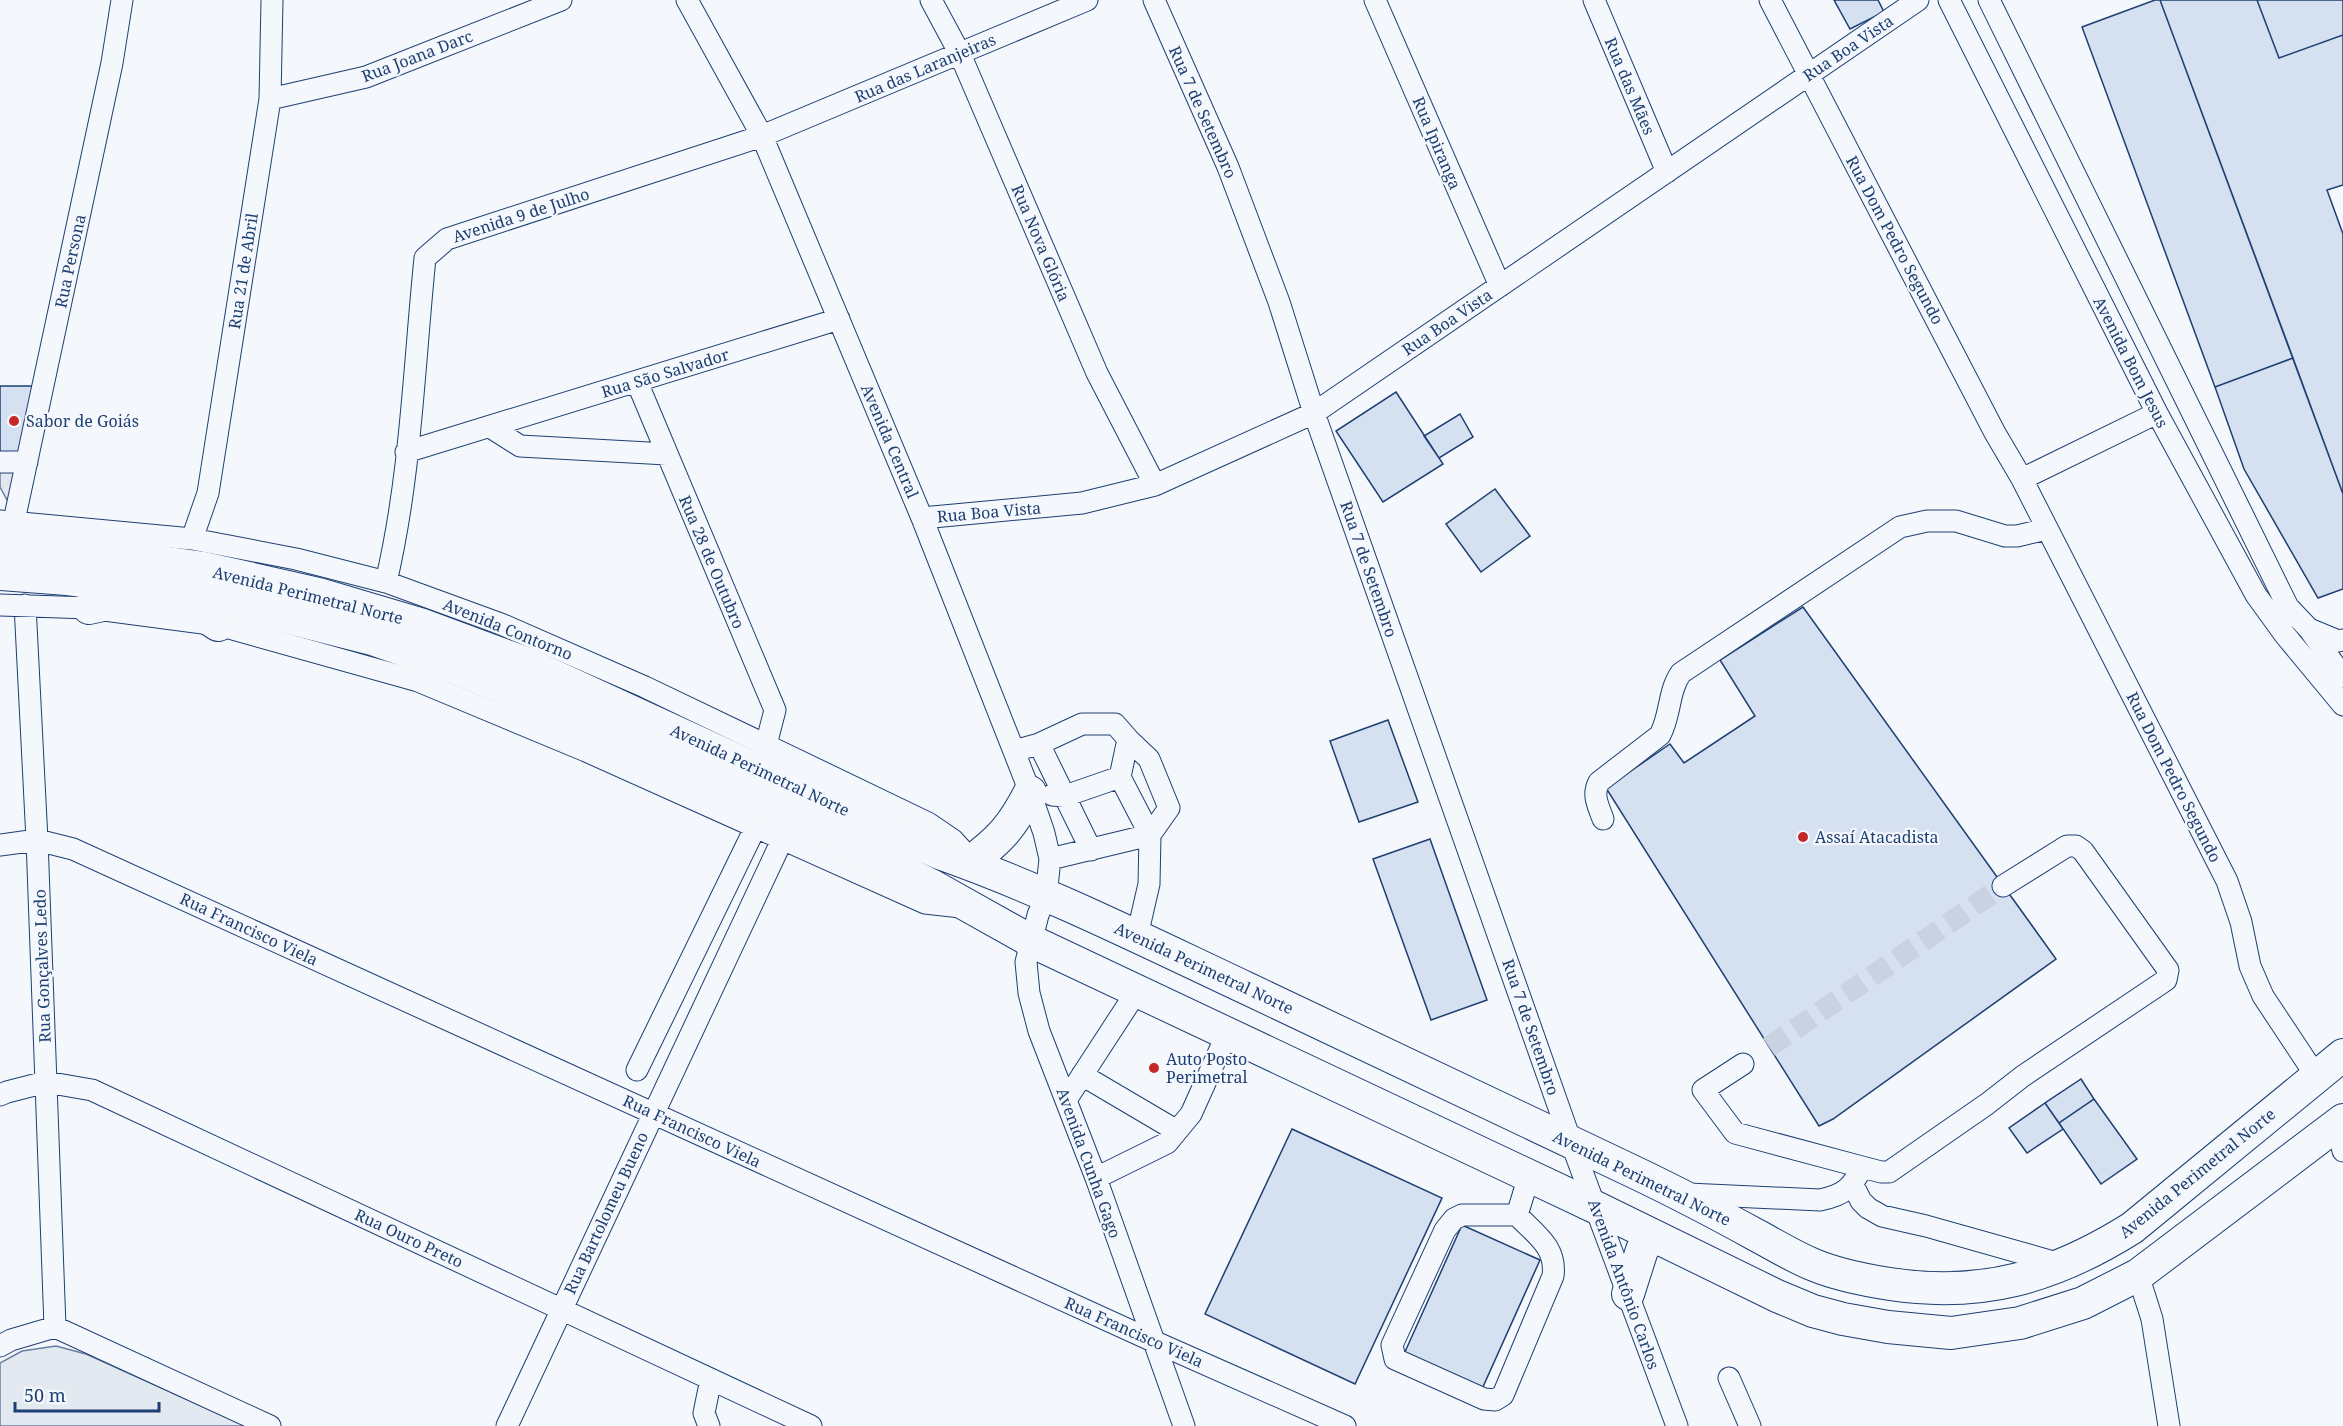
<svg xmlns="http://www.w3.org/2000/svg" width="2343" height="1426" font-family="'Noto Serif',serif">
  <style>
    .green { fill: #e3e9f0; stroke: #687fa3; stroke-width: 1.5 }
    .parking { fill: #e3e8f0; stroke: #687fa3; stroke-width: 1.5 }
    .building { fill: #d5e0f0; stroke: #1d3f73; stroke-width: 1.5 }
    .lines { fill: none; stroke-linecap: round; stroke-linejoin: round }
    .minor-tunnel { stroke: #c9d2e0; stroke-width: 21; stroke-dasharray: 21 10; stroke-linecap: butt }
    .minor-casing { stroke: #1d3f73; stroke-width: 23 }
    .highway-casing { stroke: #1d3f73; stroke-width: 34 }
    .minor { stroke: #f4f7fb; stroke-width: 21 }
    .highway { stroke: #f4f7fb; stroke-width: 32 }
    .poi-dot { fill: #c62828; stroke: #f4f7fb; stroke-width: 2 }
    .labels { text-anchor: middle; stroke-width: 4.5; stroke-linejoin: round; paint-order: stroke }
    .street-label { font-size: 16px; fill: #1d3f73; stroke: #f4f7fb }
    .poi-label { font-size: 16px; fill: #1d3f73; stroke: #f4f7fb; text-anchor: start }
  </style>
  <rect width="100%" height="100%" fill="#f4f7fb"/>
  <path class="green" d="M 56,1346 L 86,1354 L 246,1426 L 0,1426 L 0,1363 L 22,1351 Z"/>
  <path class="parking" d="M 0,466 L 22,466 L 13,511 L 0,487 Z"/>
  <path class="building" d="M 1834,0 L 1878,0 L 1884,12 L 1850,29 Z
    M 2155,0 L 2160,0 L 2293,358 L 2215,387 L 2082,27 Z
    M 2160,0 L 2257,0 L 2279,58 L 2343,35 L 2343,185 L 2327,190 L 2343,234 L 2343,494 Z
    M 2257,0 L 2343,0 L 2343,35 L 2279,58 Z
    M 2293,358 L 2343,494 L 2343,589 L 2318,598 L 2244,469 L 2215,387 Z
    M 0,386 L 36,386 L 22,455 L 0,455 Z
    M 1396,392 L 1443,464 L 1383,502 L 1336,431 Z
    M 1460,414 L 1473,437 L 1439,458 L 1424,436 Z
    M 1495,489 L 1530,536 L 1481,572 L 1446,524 Z
    M 1803,607 L 2056,959 L 1833,1119 L 1819,1126 L 1606,788 L 1670,744 L 1684,763 L 1755,716 L 1720,660 Z
    M 1388,720 L 1418,802 L 1359,822 L 1330,741 Z
    M 1430,839 L 1487,1000 L 1431,1020 L 1373,859 Z
    M 2081,1079 L 2094,1099 L 2059,1123 L 2045,1103 Z
    M 2094,1099 L 2137,1159 L 2101,1184 L 2059,1123 Z
    M 2045,1103 L 2063,1129 L 2027,1153 L 2009,1128 Z
    M 1292,1129 L 1442,1198 L 1355,1384 L 1205,1314 Z
    M 1462,1225 L 1540,1260 L 1482,1389 L 1404,1354 Z"/>
  <g class="lines">
    <path class="minor-tunnel" d="M 1769,1047 L 2003,886"/>
    <defs>
      <path id="minor" d="M 687,0 L 762,136 L 922,518 L 1030,792 L 1044,833 L 1050,859 L 1046,896 L 1038,915 L 1026,962 L 1029,993 L 1039,1031 L 1096,1178 L 1184,1426
        M 931,0 L 960,54 L 1097,373 L 1155,485
        M 1154,0 L 1228,167 L 1279,302 L 1314,413 L 1571,1142 L 1677,1426
        M 1375,0 L 1500,286
        M 1594,0 L 1667,172
        M 1770,0 L 1995,433 L 2022,479 L 2227,881 L 2241,922 L 2250,966 L 2263,996 L 2316,1076
        M 1949,0 L 2157,413 L 2256,595 L 2285,635 L 2343,705
        M 1989,0 L 2288,607 L 2309,629 L 2338,641 L 2343,640
        M 270,99 L 366,77 L 561,0
        M 637,382 L 775,710 L 766,745
        M 490,427 L 520,446 L 667,454
        M 406,452 L 839,319
        M 0,462 L 27,462
        M 2022,479 L 2157,413
        M 922,518 L 1082,503 L 1155,485 L 1314,413 L 1918,0
        M 0,521 L 192,539 L 296,559 L 386,582 L 501,624 L 645,687 L 766,745 L 928,823 L 953,840 L 963,851 L 969,863
        M 14,521 L 112,63 L 122,0
        M 192,539 L 208,493 L 270,99 L 272,0
        M 386,582 C 411,476 414,365 425,258 L 447,239 L 762,136 L 1087,0
        M 0,605 L 89,608 L 218,625 L 418,681 L 586,751 L 925,903 L 961,907
        M 25,605 L 37,840 L 55,1327
        M 2309,629 L 2343,677
        M 1039,744 L 1091,850
        M 1014,751 L 1039,744 L 1082,724 L 1115,724 L 1128,739 L 1120,777 L 1150,835 L 1149,884 L 1137,936
        M 1052,795 L 1065,796 L 1120,777
        M 1603,819 C 1598,805 1592,795 1599,782 L 1660,735 C 1671,715 1668,691 1681,673 L 1900,527 L 1927,521 L 1956,521 L 2005,536 L 2017,536 L 2047,529
        M 0,845 L 37,840 L 73,849 L 1153,1341 L 1345,1426
        M 1050,859 L 1150,835 L 1169,808 L 1149,759 L 1128,739
        M 637,1070 L 756,826
        M 1082,1075 L 1177,1131
        M 0,1095 L 7,1092 L 46,1082 L 92,1090 L 811,1426
        M 1066,1100 L 1137,991
        M 2337,1125 L 2343,1151
        M 1862,1167 L 1881,1172 L 1889,1172 L 1987,1104 L 2023,1076 L 2166,980 L 2168,970 L 2083,851 L 2076,846 L 2067,846 L 2003,886
        M 1096,1178 L 1167,1143 L 1191,1114 L 1227,1034
        M 1853,1185 L 1861,1201 L 1868,1208 L 1882,1216 L 1926,1226 L 2064,1265
        M 1688,1194 L 1820,1200 C 1844,1195 1852,1188 1862,1167 L 1735,1133 L 1703,1090 L 1743,1064
        M 1462,1215 L 1517,1215 C 1535,1234 1557,1247 1553,1276 L 1503,1395 L 1495,1400 L 1484,1399 L 1395,1359 L 1392,1345 L 1445,1230 L 1454,1219 Z
        M 1517,1215 L 1529,1176
        M 2138,1275 L 2152,1319 L 2169,1426
        M 0,1346 L 11,1340 L 55,1327 L 270,1426
        M 1729,1378 L 1750,1426
        M 507,1426 L 783,838
        M 709,1426 L 704,1413 L 711,1379"/>
      <path id="highway" d="M 0,545 L 105,554 L 204,568 L 319,594 L 420,624 L 528,664 L 939,853 C 1044,890 1144,940 1244,987 C 1374,1049 1504,1111 1634,1172 C 1676,1192 1716,1213 1756,1235 C 1775,1245 1794,1257 1814,1265 C 1838,1275 1864,1280 1890,1284 C 1982,1298 2054,1277 2132,1228 L 2343,1055
        M 0,574 L 67,579 L 167,591 L 242,606 L 372,639 L 455,668 L 598,728 L 807,824 L 931,885 L 1031,941 L 1595,1207 L 1777,1296 L 1813,1311 L 1843,1319 L 1888,1327 L 1951,1333 L 2020,1323 L 2083,1303 L 2138,1275 L 2343,1120
        M 89,608 L 167,591 L 218,625
        M 969,863 C 1000,840 1012,827 1030,792
        M 1628,1294 L 1642,1250 L 1652,1235"/>
    </defs>
    <use href="#minor" class="minor-casing"/>
    <use href="#highway" class="highway-casing"/>
    <use href="#minor" class="minor"/>
    <use href="#highway" class="highway"/>
  </g>
  <g class="poi-dot">
    <circle cx="14" cy="421" r="6"/>
    <circle cx="1803" cy="837" r="6"/>
    <circle cx="1154" cy="1068" r="6"/>
  </g>
  <g class="labels">
    <g class="street-label">
      <text transform="translate(1848 48) rotate(-34)" y="6">Rua Boa Vista</text>
      <text transform="translate(417 56) rotate(-21)" y="6">Rua Joana Darc</text>
      <text transform="translate(925 68) rotate(-23)" y="6">Rua das Laranjeiras</text>
      <text transform="translate(1630 86) rotate(67)" y="6">Rua das Mães</text>
      <text transform="translate(1203 112) rotate(66)" y="6">Rua 7 de Setembro</text>
      <text transform="translate(1437 143) rotate(67)" y="6">Rua Ipiranga</text>
      <text transform="translate(521 215) rotate(-18)" y="6">Avenida 9 de Julho</text>
      <text transform="translate(1895 240) rotate(62)" y="6">Rua Dom Pedro Segundo</text>
      <text transform="translate(1041 243) rotate(67)" y="6">Rua Nova Glória</text>
      <text transform="translate(70 261) rotate(-78)" y="6">Rua Persona</text>
      <text transform="translate(243 271) rotate(-81)" y="6">Rua 21 de Abril</text>
      <text transform="translate(1447 322) rotate(-34)" y="6">Rua Boa Vista</text>
      <text transform="translate(2131 362) rotate(63)" y="6">Avenida Bom Jesus</text>
      <text transform="translate(665 373) rotate(-17)" y="6">Rua São Salvador</text>
      <text transform="translate(890 441) rotate(67)" y="6">Avenida Central</text>
      <text transform="translate(989 512) rotate(-5)" y="6">Rua Boa Vista</text>
      <text transform="translate(712 562) rotate(67)" y="6">Rua 28 de Outubro</text>
      <text transform="translate(1369 569) rotate(71)" y="6">Rua 7 de Setembro</text>
      <text transform="translate(308 595) rotate(14)" y="6">Avenida Perimetral Norte</text>
      <text transform="translate(508 629) rotate(22)" y="6">Avenida Contorno</text>
      <text transform="translate(760 770) rotate(25)" y="6">Avenida Perimetral Norte</text>
      <text transform="translate(2174 777) rotate(63)" y="6">Rua Dom Pedro Segundo</text>
      <text transform="translate(249 929) rotate(25)" y="6">Rua Francisco Viela</text>
      <text transform="translate(42 966) rotate(-92)" y="6">Rua Gonçalves Ledo</text>
      <text transform="translate(1204 968) rotate(25)" y="6">Avenida Perimetral Norte</text>
      <text transform="translate(1531 1027) rotate(71)" y="6">Rua 7 de Setembro</text>
      <text transform="translate(692 1131) rotate(25)" y="6">Rua Francisco Viela</text>
      <text transform="translate(1089 1163) rotate(70)" y="6">Avenida Cunha Gago</text>
      <text transform="translate(2197 1173) rotate(-39)" y="6">Avenida Perimetral Norte</text>
      <text transform="translate(1642 1178) rotate(26)" y="6">Avenida Perimetral Norte</text>
      <text transform="translate(606 1213) rotate(-65)" y="6">Rua Bartolomeu Bueno</text>
      <text transform="translate(409 1238) rotate(25)" y="6">Rua Ouro Preto</text>
      <text transform="translate(1624 1284) rotate(70)" y="6">Avenida Antônio Carlos</text>
      <text transform="translate(1134 1332) rotate(24)" y="6">Rua Francisco Viela</text>
    </g>
    <g class="poi-label">
      <text x="26" y="427">Sabor de Goiás</text>
      <text x="1815" y="843">Assaí Atacadista</text>
      <text x="1166" y="1065">Auto Posto<tspan x="1166" dy="18">Perimetral</tspan></text>
    </g>
  </g>
  <path d="M15 1402v9h144v-9" fill="none" stroke="#1d3f73" stroke-width="3"/>
  <text x="24" y="1402" font-size="18" fill="#1d3f73" stroke="#f4f7fb" stroke-width="4.5" paint-order="stroke">50 m</text>
</svg>
